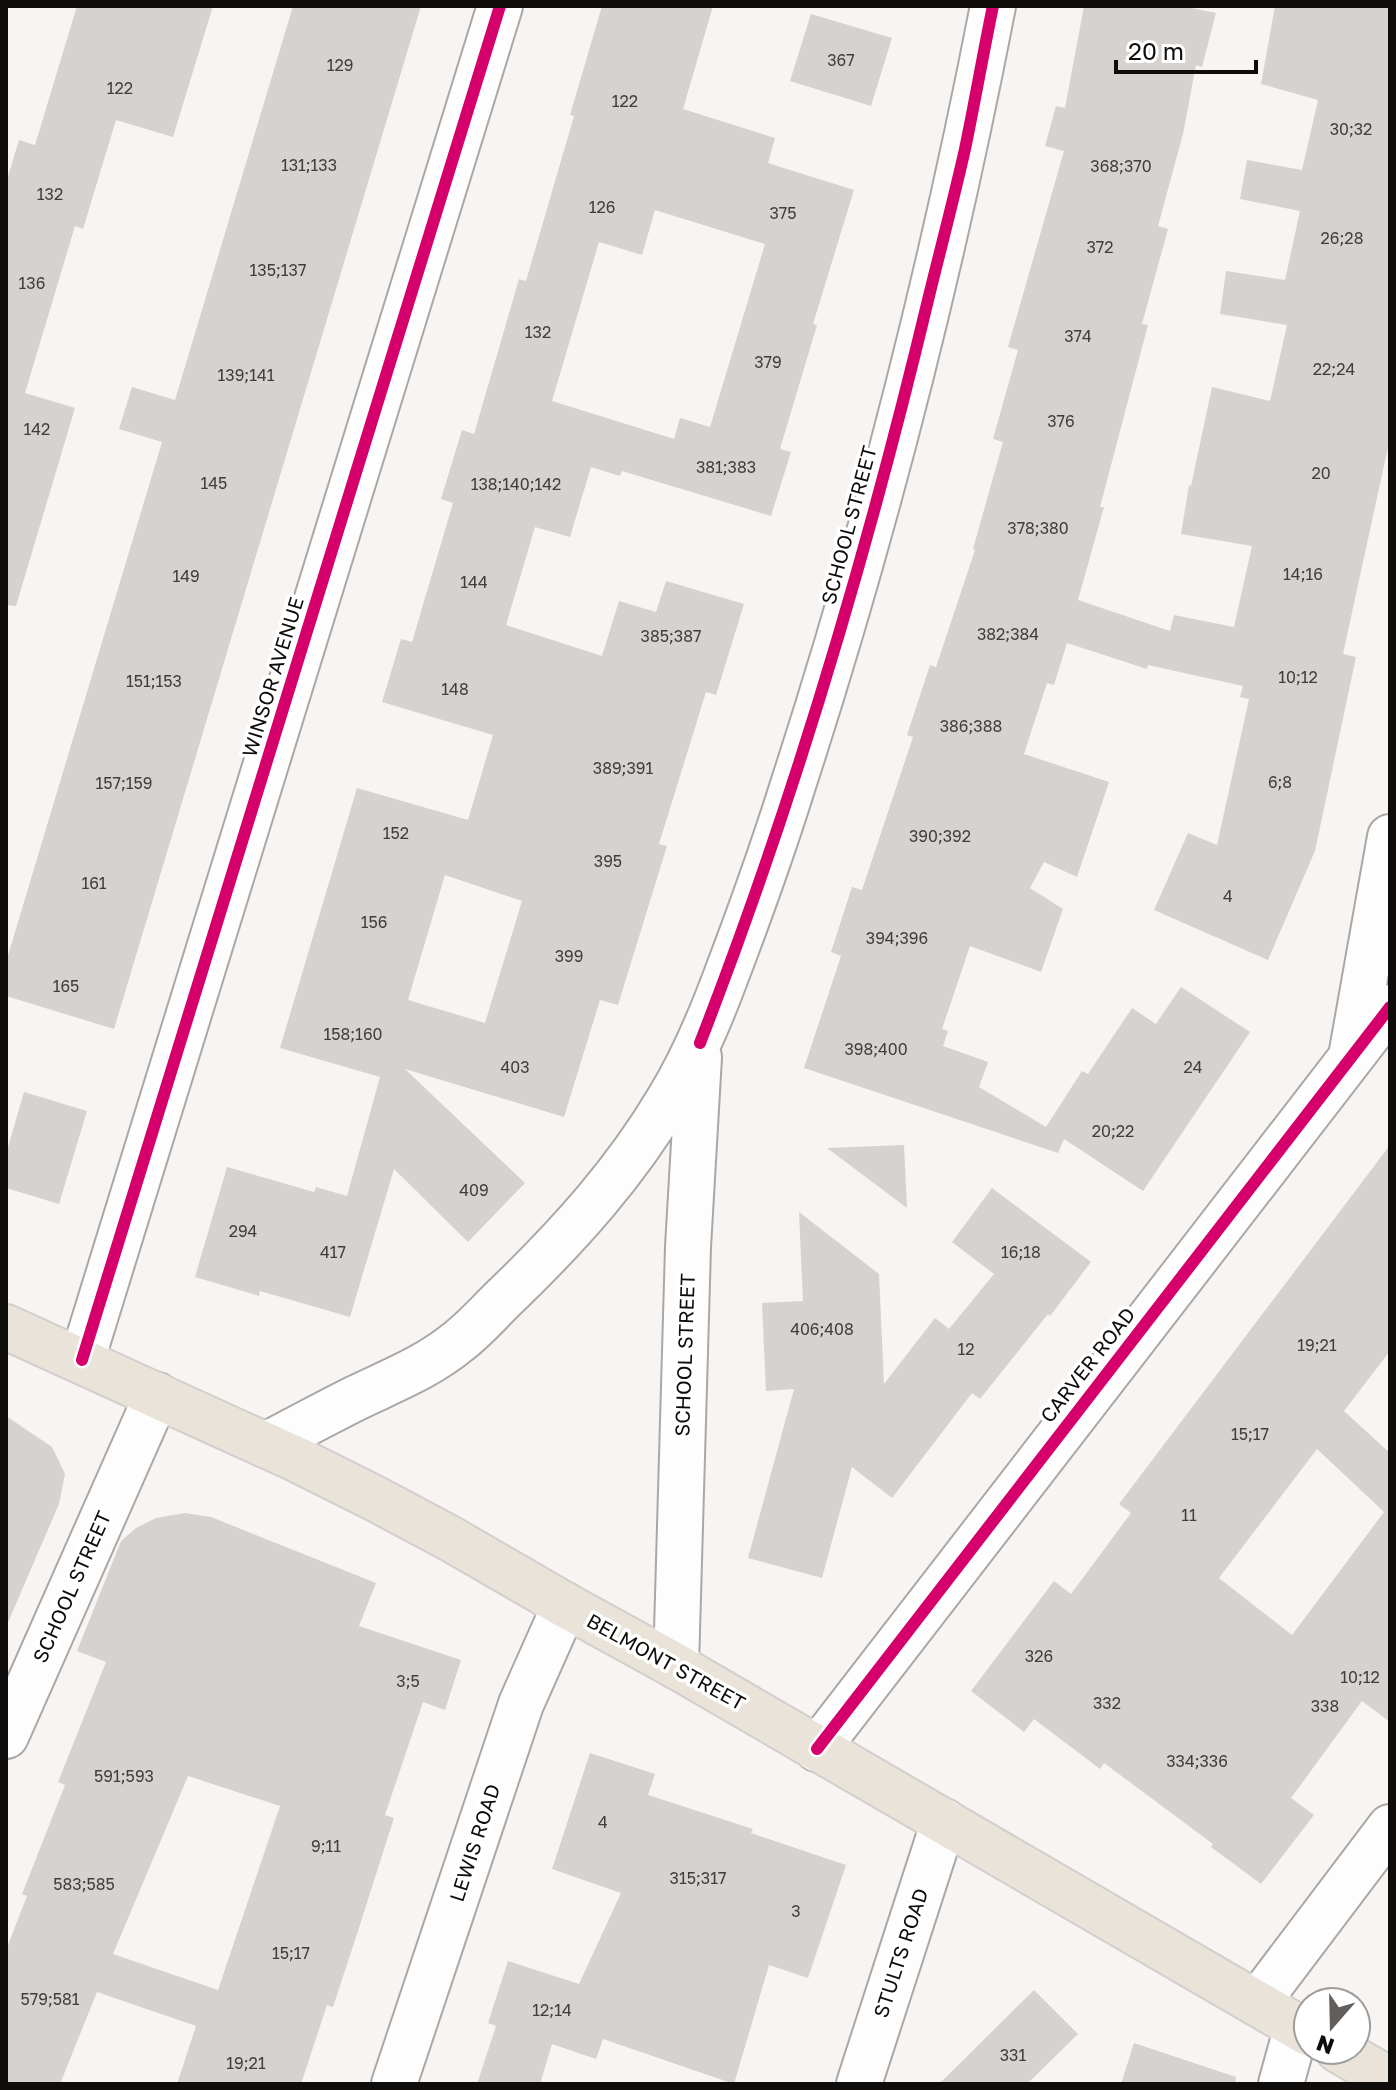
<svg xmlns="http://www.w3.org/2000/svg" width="1396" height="2090" font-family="'Golos Text',sans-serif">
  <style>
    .building { fill: #d5d2d0; fill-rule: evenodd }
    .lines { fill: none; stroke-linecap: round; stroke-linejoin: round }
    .minor-casing { stroke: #aaa8a6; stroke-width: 48 }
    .major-casing { stroke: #d1cfce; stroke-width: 48 }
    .minor { stroke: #fefdfd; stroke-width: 44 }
    .major { stroke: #eae3da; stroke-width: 44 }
    .cycleway-casing { stroke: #fff; stroke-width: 17 }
    .cycleway { stroke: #d6006c; stroke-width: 12 }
    .labels { text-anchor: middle; stroke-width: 7; stroke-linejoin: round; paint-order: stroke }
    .number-label { font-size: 16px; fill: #403e3c }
    .street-label { font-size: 20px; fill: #0f0d0b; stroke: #fff }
  </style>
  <rect width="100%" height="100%" fill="#f8f4f2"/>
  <path class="building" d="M 77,6 L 213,6 L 173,137 L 116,120 L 83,229 L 75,226 L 25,393 L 75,408 L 16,606 L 6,605 L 6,183 L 19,140 L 35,145 Z
    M 293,6 L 421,6 L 114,1029 L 6,996 L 6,962 L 162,442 L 119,429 L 132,387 L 175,400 Z
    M 602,6 L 713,6 L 683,109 L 775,138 L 768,163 L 854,190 L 813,324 L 817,325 L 780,449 L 791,452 L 771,516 L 622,471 L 620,476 L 591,467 L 570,537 L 535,527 L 506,625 L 602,656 L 619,601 L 656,612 L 666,581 L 744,604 L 716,695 L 706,692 L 659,844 L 667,846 L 618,1005 L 600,1000 L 564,1117 L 405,1069 L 525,1183 L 468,1242 L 394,1169 L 350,1317 L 260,1291 L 259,1296 L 195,1277 L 227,1167 L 314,1192 L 316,1187 L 347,1196 L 380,1077 L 280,1048 L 357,788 L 468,820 L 493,735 L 382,702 L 401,639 L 412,642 L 453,503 L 441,499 L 462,430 L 474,434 L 519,279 L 526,281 L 574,116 L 570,115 ZM 655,210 L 765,244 L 710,427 L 680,418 L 674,439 L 552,401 L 599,242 L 642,255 ZM 445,875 L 522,901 L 485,1023 L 408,1000 Z
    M 1084,6 L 1182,6 L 1216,13 L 1202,67 L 1196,65 L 1183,134 L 1158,226 L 1168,229 L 1142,324 L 1148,325 L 1100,507 L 1104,507 L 1078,600 L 1170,631 L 1174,615 L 1234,627 L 1252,546 L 1181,534 L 1189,485 L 1191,486 L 1212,387 L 1270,401 L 1287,325 L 1220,314 L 1226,271 L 1285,280 L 1300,211 L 1240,199 L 1247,160 L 1302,170 L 1318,100 L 1261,84 L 1275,6 L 1390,6 L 1390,438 L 1343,654 L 1356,657 L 1315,851 L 1268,960 L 1154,910 L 1188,833 L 1217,845 L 1249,699 L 1240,697 L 1243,686 L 1148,665 L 1147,669 L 1067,643 L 1054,685 L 1047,683 L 1024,754 L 1109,782 L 1077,877 L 1044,862 L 1030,888 L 1063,909 L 1041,972 L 970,946 L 942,1029 L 948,1031 L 943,1046 L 988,1062 L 979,1087 L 1046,1127 L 1082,1071 L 1088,1074 L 1132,1008 L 1156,1024 L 1181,987 L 1250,1032 L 1143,1191 L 1064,1139 L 1058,1153 L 804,1068 L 841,956 L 831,952 L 852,887 L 862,890 L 913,737 L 907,735 L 930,665 L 936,667 L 975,550 L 973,549 L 1003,442 L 993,439 L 1018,350 L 1008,347 L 1064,151 L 1045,146 L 1056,106 L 1065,108 Z
    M 811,14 L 892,38 L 871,106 L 790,81 Z
    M 24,1092 L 87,1111 L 59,1204 L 6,1188 L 6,1154 Z
    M 904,1145 L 907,1208 L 827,1148 Z
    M 1390,1145 L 1390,1351 L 1344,1411 L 1390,1453 L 1390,1722 L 1362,1701 L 1291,1798 L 1314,1815 L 1261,1884 L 1211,1847 L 1213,1844 L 1104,1763 L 1100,1769 L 1034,1719 L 1024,1732 L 971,1691 L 1054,1581 L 1071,1594 L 1131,1513 L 1119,1504 ZM 1317,1449 L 1384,1512 L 1292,1635 L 1219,1578 Z
    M 992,1188 L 1091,1262 L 1050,1316 L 1048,1314 L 980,1399 L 972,1393 L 892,1498 L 852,1467 L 822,1578 L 748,1558 L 794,1389 L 766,1391 L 762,1303 L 803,1301 L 799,1212 L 879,1274 L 884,1384 L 935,1318 L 949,1329 L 994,1274 L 952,1242 Z
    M 6,1416 L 52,1447 L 65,1474 L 59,1504 L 6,1627 Z
    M 185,1513 L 211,1517 L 376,1583 L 359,1626 L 461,1660 L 445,1710 L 423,1702 L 385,1815 L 394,1818 L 357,1934 L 333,2007 L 327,2005 L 301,2084 L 177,2084 L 196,2026 L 97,1992 L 60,2084 L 6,2084 L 6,1950 L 27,1896 L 22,1894 L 65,1785 L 58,1782 L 106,1662 L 77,1651 L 121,1541 L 136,1528 L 156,1518 ZM 188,1776 L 280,1806 L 218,1990 L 113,1954 Z
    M 590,1753 L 655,1774 L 648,1795 L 753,1829 L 751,1833 L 846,1865 L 808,1978 L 769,1965 L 734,2084 L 603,2039 L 596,2059 L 552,2044 L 540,2084 L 477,2084 L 496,2026 L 488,2023 L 508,1961 L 579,1984 L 621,1893 L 552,1869 Z
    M 1034,1990 L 1078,2034 L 1027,2084 L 939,2084 Z
    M 1134,2043 L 1236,2077 L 1235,2084 L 1121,2084 Z"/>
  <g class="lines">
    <defs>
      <path id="minor" d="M 1352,1051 L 1390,837
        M 82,1360 L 500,6
        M 266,1445 C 296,1429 326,1413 356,1398 C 393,1380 426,1368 459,1341 C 477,1327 492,1309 508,1294 C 569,1235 626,1172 669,1099 C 693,1060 710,1019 726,976 C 750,913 773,849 793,785 C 876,530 942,269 993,6
        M 676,1666 L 688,1247 L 699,1057
        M 6,1736 L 157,1395
        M 817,1749 L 1390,1007
        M 1257,2003 L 1390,1827
        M 394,2084 L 521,1704 L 565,1605
        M 859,2084 L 944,1821
        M 1281,2084 L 1297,2026"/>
      <path id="major" d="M 6,1327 L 296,1459 L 374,1498 L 451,1539 L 565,1605 L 676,1666 L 1308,2033
        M 1338,2050 L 1390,2080"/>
    </defs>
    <use href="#minor" class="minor-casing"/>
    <use href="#major" class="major-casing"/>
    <use href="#minor" class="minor"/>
    <use href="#major" class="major"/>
    <defs>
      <path id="cycleway" d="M 700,1043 C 795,799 868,551 929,296 C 941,247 954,198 965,149 C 975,101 983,54 993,6
        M 82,1360 L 500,6
        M 817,1749 L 1390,1007"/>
    </defs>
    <use href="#cycleway" class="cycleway-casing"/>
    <use href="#cycleway" class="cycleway"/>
  </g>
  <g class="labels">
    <g class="number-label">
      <text x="841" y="66">367</text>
      <text x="340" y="71">129</text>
      <text x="120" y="94">122</text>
      <text x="625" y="107">122</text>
      <text x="1351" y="135">30;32</text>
      <text x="309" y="171">131;133</text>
      <text x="1121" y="172">368;370</text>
      <text x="50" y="200">132</text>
      <text x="602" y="213">126</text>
      <text x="783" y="219">375</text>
      <text x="1342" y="244">26;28</text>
      <text x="1100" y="253">372</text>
      <text x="278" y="276">135;137</text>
      <text x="32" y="289">136</text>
      <text x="538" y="338">132</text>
      <text x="1078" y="342">374</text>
      <text x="768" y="368">379</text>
      <text x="1334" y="375">22;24</text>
      <text x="246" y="381">139;141</text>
      <text x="1061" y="427">376</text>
      <text x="37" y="435">142</text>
      <text x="726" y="473">381;383</text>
      <text x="1321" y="479">20</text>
      <text x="214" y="489">145</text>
      <text x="516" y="490">138;140;142</text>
      <text x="1038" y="534">378;380</text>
      <text x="1303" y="580">14;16</text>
      <text x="186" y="582">149</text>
      <text x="474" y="588">144</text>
      <text x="1008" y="640">382;384</text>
      <text x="671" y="642">385;387</text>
      <text x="1298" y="683">10;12</text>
      <text x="154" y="687">151;153</text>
      <text x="455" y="695">148</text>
      <text x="971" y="732">386;388</text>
      <text x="623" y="774">389;391</text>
      <text x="1280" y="788">6;8</text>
      <text x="124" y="789">157;159</text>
      <text x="396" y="839">152</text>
      <text x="940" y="842">390;392</text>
      <text x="608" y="867">395</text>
      <text x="94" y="889">161</text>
      <text x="1228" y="902">4</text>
      <text x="374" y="928">156</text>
      <text x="897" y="944">394;396</text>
      <text x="569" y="962">399</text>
      <text x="66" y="992">165</text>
      <text x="353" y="1040">158;160</text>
      <text x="876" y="1055">398;400</text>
      <text x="515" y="1073">403</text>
      <text x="1193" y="1073">24</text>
      <text x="1113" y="1137">20;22</text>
      <text x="474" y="1196">409</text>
      <text x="243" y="1237">294</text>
      <text x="333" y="1258">417</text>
      <text x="1021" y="1258">16;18</text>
      <text x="822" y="1335">406;408</text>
      <text x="1317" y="1351">19;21</text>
      <text x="966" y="1355">12</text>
      <text x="1250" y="1440">15;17</text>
      <text x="1189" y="1521">11</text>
      <text x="1039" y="1662">326</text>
      <text x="1360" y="1683">10;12</text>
      <text x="408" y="1687">3;5</text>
      <text x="1107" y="1709">332</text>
      <text x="1325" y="1712">338</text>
      <text x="1197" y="1767">334;336</text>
      <text x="124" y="1782">591;593</text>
      <text x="603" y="1828">4</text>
      <text x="326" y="1852">9;11</text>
      <text x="698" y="1884">315;317</text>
      <text x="84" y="1890">583;585</text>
      <text x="796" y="1917">3</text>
      <text x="291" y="1959">15;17</text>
      <text x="50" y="2005">579;581</text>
      <text x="552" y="2016">12;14</text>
      <text x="1013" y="2061">331</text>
      <text x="246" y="2069">19;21</text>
    </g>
    <g class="street-label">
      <text transform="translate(849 525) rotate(-75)" y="7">SCHOOL STREET</text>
      <text transform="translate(273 677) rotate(-73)" y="7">WINSOR AVENUE</text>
      <text transform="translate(685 1355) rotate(-88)" y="7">SCHOOL STREET</text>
      <text transform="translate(1088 1365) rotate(-52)" y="7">CARVER ROAD</text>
      <text transform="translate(72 1587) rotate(-66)" y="7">SCHOOL STREET</text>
      <text transform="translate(666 1662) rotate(29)" y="7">BELMONT STREET</text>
      <text transform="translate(475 1843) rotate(-72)" y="7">LEWIS ROAD</text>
      <text transform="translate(901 1953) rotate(-72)" y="7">STULTS ROAD</text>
    </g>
  </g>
  <rect width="1396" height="2090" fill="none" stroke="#0f0d0b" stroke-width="16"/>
  <g transform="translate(1332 2026) rotate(200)"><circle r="38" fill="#ffffff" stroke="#9f9e9d" stroke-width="2"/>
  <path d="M0-6L14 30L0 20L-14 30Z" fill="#615e5c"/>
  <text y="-12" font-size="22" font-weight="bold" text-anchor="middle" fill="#0f0d0b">N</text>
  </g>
  <path d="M1116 60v12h140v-12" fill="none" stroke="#0f0d0b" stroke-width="4"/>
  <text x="1128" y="60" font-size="24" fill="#0f0d0b" stroke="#ffffff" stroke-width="6" paint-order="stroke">20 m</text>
</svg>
